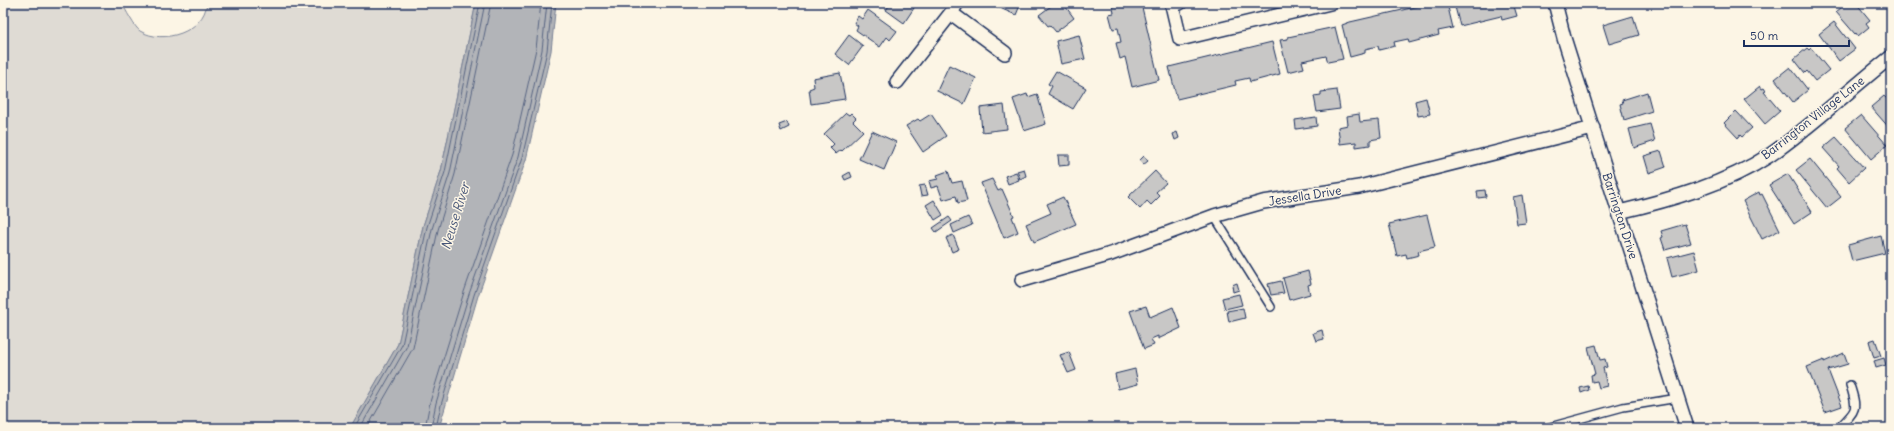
<svg xmlns="http://www.w3.org/2000/svg" width="1894" height="431" font-family="Delius,sans-serif">
  <style>
    .green { fill: #dfdbd4; stroke: #7d8599 }
    .water { fill: #b2b4b8; stroke: #767f94 }
    .lines { fill: none; stroke-linecap: round; stroke-linejoin: round }
    .shore { stroke: #576482; stroke-width: 1 }
    .building { fill: #c8c7c6; stroke: #1b2f5e }
    .lane-casing { stroke: #1b2f5e; stroke-width: 10 }
    .street-casing { stroke: #1b2f5e; stroke-width: 16 }
    .lane { stroke: #fcf5e5; stroke-width: 7 }
    .street { stroke: #fcf5e5; stroke-width: 13 }
    .labels { text-anchor: middle; stroke-width: 3; stroke-linejoin: round; paint-order: stroke }
    .street-label { font-size: 12px; fill: #1b2f5e; stroke: #fcf5e5 }
    .water-label { font-size: 13px; font-style: italic; fill: #485779; stroke: #fcf5e5 }
  </style>
  <rect width="100%" height="100%" fill="#fcf5e5"/>
  <filter id="ink" filterUnits="userSpaceOnUse"><feTurbulence type="fractalNoise" baseFrequency=".025" numOctaves="2"/><feDisplacementMap in="SourceGraphic" scale="8" xChannelSelector="R" yChannelSelector="G"/><feConvolveMatrix kernelMatrix="1 2 1 2 8 2 1 2 1" color-interpolation-filters="sRGB"/></filter>
  <g filter="url(#ink)">
    <path class="green" d="M 3,3 L 122,3 C 125,9 135,28 140,31 C 163,45 204,32 207,3 L 476,3 L 441,171 L 423,226 L 398,344 L 350,428 L 3,428 Z"/>
    <path class="water" d="M 476,3 L 556,3 L 551,51 L 526,160 L 478,296 L 439,428 L 350,428 L 398,344 L 423,226 L 441,171 Z"/>
    <g class="lines">
      <path class="shore" d="M 354,428 L 402,345 L 427,227 L 445,172 L 480,3
        M 360,428 L 407,346 L 432,229 L 450,173 L 485,3
        M 367,428 L 413,348 L 438,230 L 455,174 L 491,3
        M 425,428 L 430,402 L 464,292 L 512,155 L 536,49 L 541,3
        M 431,428 L 436,403 L 469,294 L 518,157 L 542,50 L 547,3
        M 436,428 L 441,405 L 474,295 L 522,158 L 547,51 L 552,3"/>
    </g>
    <path class="building" d="M 891,3 L 907,3 L 914,8 L 904,23 L 886,10 Z
      M 988,3 L 1021,3 L 1016,15 Z
      M 1055,3 L 1063,3 L 1074,18 L 1056,32 L 1050,25 L 1048,26 L 1039,15 Z
      M 1112,3 L 1141,3 L 1159,80 L 1132,87 L 1125,57 L 1120,59 L 1116,43 L 1121,42 L 1118,28 L 1113,29 L 1109,14 L 1114,13 Z
      M 1433,3 L 1447,3 L 1453,28 L 1438,31 L 1439,35 L 1409,43 L 1408,39 L 1394,42 L 1395,46 L 1379,50 L 1378,46 L 1365,49 L 1365,53 L 1350,57 L 1342,25 L 1350,22 Z
      M 1454,3 L 1513,3 L 1517,16 L 1502,20 L 1501,16 L 1460,26 Z
      M 1847,3 L 1856,3 L 1870,20 L 1866,23 L 1869,27 L 1858,36 L 1856,33 L 1855,34 L 1836,12 Z
      M 868,10 L 897,31 L 890,40 L 887,37 L 880,47 L 856,30 L 858,26 L 854,23 L 858,16 L 862,19 Z
      M 1633,16 L 1639,35 L 1609,44 L 1603,25 Z
      M 1834,22 L 1855,49 L 1839,61 L 1819,34 Z
      M 1335,27 L 1343,59 L 1328,62 L 1326,56 L 1302,61 L 1304,68 L 1288,72 L 1280,40 L 1288,39 L 1288,37 Z
      M 849,35 L 863,46 L 849,65 L 835,54 Z
      M 1079,35 L 1085,59 L 1061,64 L 1056,41 Z
      M 1272,42 L 1280,74 L 1250,82 L 1249,78 L 1235,81 L 1236,85 L 1177,99 L 1169,67 Z
      M 1807,48 L 1809,50 L 1811,48 L 1829,70 L 1815,81 L 1807,71 L 1805,73 L 1794,59 Z
      M 949,65 L 976,78 L 964,104 L 937,91 Z
      M 1790,67 L 1808,90 L 1793,102 L 1775,79 Z
      M 1056,71 L 1086,88 L 1073,109 L 1048,94 L 1052,86 L 1048,84 Z
      M 840,73 L 845,99 L 811,104 L 809,89 L 814,87 L 813,78 Z
      M 1760,86 L 1762,89 L 1764,88 L 1766,91 L 1764,92 L 1780,111 L 1765,124 L 1744,99 Z
      M 1337,90 L 1340,109 L 1317,112 L 1314,96 L 1321,95 L 1321,92 Z
      M 1647,92 L 1652,111 L 1624,120 L 1620,104 L 1623,103 L 1622,100 Z
      M 1027,94 L 1028,97 L 1037,94 L 1046,124 L 1024,131 L 1013,99 Z
      M 1884,96 L 1891,103 L 1891,130 L 1871,107 Z
      M 1426,98 L 1430,114 L 1418,116 L 1415,101 Z
      M 1004,105 L 1007,129 L 982,132 L 980,108 Z
      M 1736,111 L 1752,128 L 1742,137 L 1740,135 L 1738,138 L 1724,123 Z
      M 846,113 L 849,115 L 851,113 L 856,118 L 853,121 L 863,131 L 842,151 L 841,150 L 836,154 L 830,148 L 834,144 L 824,134 Z
      M 931,114 L 946,136 L 923,152 L 906,126 L 918,119 L 920,121 Z
      M 1359,114 L 1360,122 L 1379,120 L 1381,138 L 1370,140 L 1370,145 L 1356,147 L 1356,142 L 1340,144 L 1338,127 L 1348,125 L 1347,116 Z
      M 1861,115 L 1887,145 L 1871,159 L 1845,128 Z
      M 1316,117 L 1317,126 L 1296,129 L 1295,120 Z
      M 787,122 L 789,127 L 781,131 L 779,125 Z
      M 1650,124 L 1655,141 L 1634,148 L 1629,129 Z
      M 872,131 L 896,142 L 884,170 L 859,159 Z
      M 1177,132 L 1179,138 L 1175,140 L 1173,134 Z
      M 1836,137 L 1864,168 L 1849,182 L 1837,168 L 1839,166 L 1823,148 Z
      M 1661,151 L 1666,167 L 1649,173 L 1644,156 Z
      M 1058,155 L 1069,155 L 1069,165 L 1059,166 Z
      M 1144,156 L 1148,161 L 1143,165 L 1139,161 Z
      M 1810,159 L 1841,197 L 1827,208 L 1796,170 Z
      M 1024,169 L 1026,176 L 1020,179 L 1017,171 Z
      M 948,171 L 952,183 L 962,181 L 967,201 L 958,203 L 956,196 L 943,200 L 938,186 L 931,188 L 929,181 L 938,179 L 937,175 Z
      M 1155,171 L 1166,183 L 1156,192 L 1160,196 L 1151,205 L 1147,201 L 1140,209 L 1128,197 Z
      M 850,172 L 852,177 L 845,180 L 843,176 Z
      M 1016,172 L 1019,180 L 1008,184 L 1005,176 Z
      M 1788,174 L 1812,212 L 1794,224 L 1769,185 Z
      M 992,179 L 998,191 L 1002,189 L 1014,216 L 1012,217 L 1018,232 L 1004,238 L 981,183 Z
      M 925,185 L 928,195 L 921,196 L 919,186 Z
      M 1485,190 L 1486,197 L 1478,198 L 1477,191 Z
      M 1759,192 L 1760,195 L 1762,194 L 1780,230 L 1762,239 L 1743,201 Z
      M 1522,195 L 1526,223 L 1517,224 L 1513,197 Z
      M 1063,197 L 1076,224 L 1034,242 L 1026,224 L 1051,213 L 1047,204 Z
      M 934,200 L 943,215 L 935,220 L 926,205 Z
      M 1427,215 L 1435,247 L 1418,251 L 1419,255 L 1407,258 L 1406,254 L 1397,256 L 1389,224 Z
      M 949,217 L 952,221 L 936,232 L 933,228 Z
      M 968,217 L 972,225 L 954,233 L 951,225 Z
      M 1685,224 L 1691,243 L 1665,250 L 1661,238 L 1663,237 L 1661,231 Z
      M 953,235 L 959,249 L 952,252 L 946,238 Z
      M 1881,236 L 1885,253 L 1852,261 L 1848,245 Z
      M 1694,251 L 1699,270 L 1672,277 L 1667,258 Z
      M 1308,271 L 1311,284 L 1308,285 L 1310,294 L 1289,300 L 1283,278 Z
      M 1281,281 L 1284,293 L 1271,295 L 1268,284 Z
      M 1237,283 L 1239,290 L 1233,292 L 1232,285 Z
      M 1239,294 L 1242,305 L 1225,309 L 1222,298 Z
      M 1146,306 L 1150,317 L 1173,307 L 1181,328 L 1158,339 L 1158,336 L 1151,339 L 1154,345 L 1144,349 L 1130,311 Z
      M 1243,308 L 1245,318 L 1229,322 L 1227,311 Z
      M 1322,330 L 1324,339 L 1316,341 L 1313,333 Z
      M 1875,339 L 1881,356 L 1874,358 L 1869,341 Z
      M 1596,345 L 1600,360 L 1605,359 L 1607,367 L 1603,368 L 1607,386 L 1599,388 L 1597,381 L 1592,382 L 1591,375 L 1595,374 L 1588,347 Z
      M 1069,352 L 1076,370 L 1068,373 L 1060,355 Z
      M 1844,353 L 1848,364 L 1828,370 L 1842,406 L 1825,412 L 1807,367 L 1824,360 L 1824,362 Z
      M 1884,358 L 1886,365 L 1876,368 L 1874,361 Z
      M 1135,369 L 1138,384 L 1118,389 L 1115,374 Z
      M 1588,386 L 1589,390 L 1581,393 L 1580,388 Z"/>
    <g class="lines">
      <defs>
        <path id="lane" d="M 1214,216 L 1271,307
          M 1546,428 L 1623,407 L 1678,398
          M 1838,428 C 1857,410 1858,410 1850,385"/>
        <path id="street" d="M 1180,3 L 1172,5 L 1180,39 L 1330,3
          M 1555,3 L 1564,38 L 1687,428
          M 951,13 L 1005,53
          M 897,82 L 951,13 L 957,3
          M 1619,212 C 1670,200 1726,184 1770,155 C 1812,126 1850,89 1891,57
          M 1022,280 L 1111,254 L 1214,216 L 1263,202 L 1359,187 L 1593,128"/>
      </defs>
      <use href="#lane" class="lane-casing"/>
      <use href="#street" class="street-casing"/>
      <use href="#lane" class="lane"/>
      <use href="#street" class="street"/>
    </g>
  </g>
  <g class="labels">
    <g class="street-label">
      <text transform="translate(1813 118) rotate(-38)" y="4">Barrington Village Lane</text>
      <text transform="translate(1305 196) rotate(-9)" y="4">Jessella Drive</text>
      <text transform="translate(1620 216) rotate(72)" y="4">Barrington Drive</text>
    </g>
    <g class="water-label">
      <text transform="translate(455 216) rotate(-73)" y="5">Neuse River</text>
    </g>
  </g>
  <rect width="1894" height="431" fill="none" stroke="#fcf5e5" stroke-width="16"/>
  <rect x="8" y="8" width="1878" height="415" fill="none" stroke="#1b2f5e" stroke-width="1.5" filter="url(#ink)"/>
  <path d="M1744 40v6h105v-6" fill="none" stroke="#1b2f5e" stroke-width="2"/>
  <text x="1750" y="40" font-size="12" fill="#1b2f5e" stroke="#fcf5e5" stroke-width="3" paint-order="stroke">50 m</text>
</svg>
